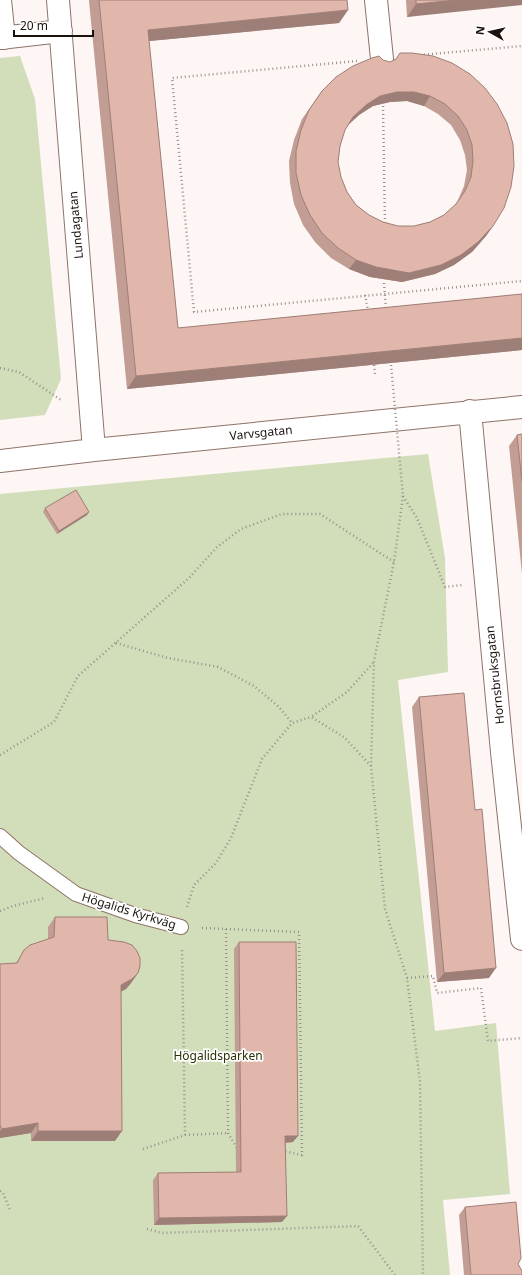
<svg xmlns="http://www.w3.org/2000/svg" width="522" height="1275" font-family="'Noto Sans',sans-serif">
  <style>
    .green { fill: #d2ddb9 }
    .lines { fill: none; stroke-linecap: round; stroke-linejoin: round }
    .lane-casing { stroke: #8f7369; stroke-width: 16 }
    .street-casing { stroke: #8f7369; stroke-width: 24 }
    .path { stroke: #99918e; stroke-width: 2.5; stroke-dasharray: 1 3; stroke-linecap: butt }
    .lane { stroke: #fff; stroke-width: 14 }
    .street { stroke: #fff; stroke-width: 22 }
    .path-bridge { stroke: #99918e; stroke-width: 2.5; stroke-dasharray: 1 3; stroke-linecap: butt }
    .wall { fill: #c29d93; fill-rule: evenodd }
    .shaded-wall { fill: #9e7f78 }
    .building { fill: #e1b6ab; stroke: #9e7f78; fill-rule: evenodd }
    .labels { text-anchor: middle; stroke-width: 3.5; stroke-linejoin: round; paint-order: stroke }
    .street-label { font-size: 12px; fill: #1b110d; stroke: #fff }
    .park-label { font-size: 12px; fill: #2a3306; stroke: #fff }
  </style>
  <rect width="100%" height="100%" fill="#fdf6f4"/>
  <path class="green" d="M 20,56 L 35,99 L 61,379 L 45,415 L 0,420 L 0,58 Z
    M 428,454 L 445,558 L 448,672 L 398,680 L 435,1031 L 496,1023 L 510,1194 L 443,1200 L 450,1275 L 0,1275 L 0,494 Z"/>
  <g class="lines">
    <defs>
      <path id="lane" d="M 0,836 L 19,853 L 76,894 L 135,915 L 181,927"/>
      <path id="street" d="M 0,0 L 4,38
        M 58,0 L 94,450
        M 376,0 L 382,59
        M 0,38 L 61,31
        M 470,411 L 502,752 L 522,939
        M 0,461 L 94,450 L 522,407"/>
    </defs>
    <use href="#lane" class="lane-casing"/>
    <use href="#street" class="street-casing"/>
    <path class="path" d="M 420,55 L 522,46
      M 357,61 L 172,78 L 194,312 L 522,281
      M 383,106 L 385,226
      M 384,283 L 386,310
      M 365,295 L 368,311
      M 374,365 L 375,374
      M 0,368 L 19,372 L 61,400
      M 403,496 L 394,562 L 374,661 L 371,766 L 385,909 L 407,978 L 420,1082 L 423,1275
      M 403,496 L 417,518 L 445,587 L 462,585
      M 116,643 L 168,658 L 218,667 L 254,686 L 279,707 L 292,723
      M 0,755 L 54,722 L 78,676 L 189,578 L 217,547 L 241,529 L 282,514 L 320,514 L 394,562
      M 371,766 L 344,737 L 311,717 L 347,692 L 374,662
      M 187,907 L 194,885 L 216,863 L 231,838 L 262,759 L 292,723 L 311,717
      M 0,911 L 13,906 L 45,898
      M 202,928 L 299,932 L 302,1155 L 283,1151
      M 226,929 L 228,1133 L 238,1150
      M 407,978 L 433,976 L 437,993 L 481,988 L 488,1041 L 522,1038
      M 185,1135 L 228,1133
      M 143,1149 L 185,1135 L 182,948
      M 0,1191 L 3,1193 L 10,1210
      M 147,1229 L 162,1233 L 358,1226 L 395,1275"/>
    <use href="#lane" class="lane"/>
    <use href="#street" class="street"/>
    <path class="path-bridge" d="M 391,365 L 403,496"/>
  </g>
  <path class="wall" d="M 89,0 L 347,0 L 348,10 L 339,23 L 149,41 L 178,328 L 522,294 L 522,350 L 127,389 L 89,1 Z
    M 406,0 L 522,0 L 407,17 Z
    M 390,62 L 452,63 L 493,226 L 486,236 L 472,252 L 454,265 L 435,274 L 402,282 L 370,277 L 349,269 L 331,258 L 315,242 L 303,225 L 294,204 L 290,183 L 289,161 L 294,140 L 302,119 L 322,91 ZM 407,101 L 424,106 L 438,114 L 451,125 L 460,140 L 465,155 L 467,170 L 464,186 L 458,200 L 456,204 L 444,215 L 430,222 L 414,226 L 398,226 L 383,222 L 369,215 L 356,205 L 347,192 L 341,177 L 338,162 L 340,146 L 345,130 L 348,125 L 359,115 L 373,106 L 390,102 Z
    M 522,434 L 522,574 L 509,446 L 517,435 Z
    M 45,508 L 87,515 L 57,534 L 43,512 Z
    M 419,697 L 489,978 L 437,982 L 412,707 Z
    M 55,917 L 108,940 L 138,973 L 131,983 L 126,989 L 121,991 L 115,1141 L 31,1141 L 31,1133 L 0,1138 L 0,964 L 16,963 L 24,950 L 48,939 L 48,927 Z
    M 239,942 L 293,1142 L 286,1143 L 282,1222 L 154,1225 L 153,1180 L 158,1173 L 236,1172 L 234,949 Z
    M 465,1207 L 518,1264 L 522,1275 L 464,1275 L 459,1215 Z"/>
  <path class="shaded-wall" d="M 457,0 L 522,0 L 522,5 L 407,17 L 416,4 Z
    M 348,10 L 339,23 L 139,42 L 148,30 Z
    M 397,92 L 414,92 L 430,96 L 424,106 L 407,101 L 390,102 L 373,106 L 359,115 L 346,127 L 353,117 L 366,105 L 380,96 Z
    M 493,226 L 486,236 L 472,252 L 454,265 L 435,274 L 402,282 L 370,277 L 349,269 L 356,260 Z
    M 522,338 L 522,350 L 127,389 L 136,376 Z
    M 89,512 L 87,515 L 57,534 L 59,531 Z
    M 496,968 L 489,978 L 437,982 L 444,973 Z
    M 138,973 L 131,983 L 126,989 L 115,995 L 121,985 Z
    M 38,1123 L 31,1133 L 0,1138 L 0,1131 L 2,1129 Z
    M 38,1131 L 122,1131 L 115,1141 L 31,1141 Z
    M 285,1136 L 298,1136 L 293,1142 L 281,1143 Z
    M 287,1216 L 282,1222 L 154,1225 L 159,1218 Z"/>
  <path class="building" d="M 99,0 L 347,0 L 348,10 L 148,30 L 178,328 L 522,294 L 522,338 L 136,376 Z
    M 416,0 L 457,0 L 416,4 Z
    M 400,53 L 412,53 L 433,56 L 452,63 L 470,74 L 485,88 L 497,104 L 507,123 L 513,144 L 514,166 L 511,187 L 504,208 L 493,226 L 478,242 L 461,255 L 441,265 L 409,273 L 376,267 L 356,260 L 338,248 L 322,233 L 310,215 L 301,195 L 296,173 L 296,151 L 301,130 L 309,110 L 322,91 L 336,77 L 353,66 L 372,58 L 379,56 L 383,60 L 390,62 L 396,59 ZM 397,92 L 414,92 L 430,96 L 445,104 L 458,116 L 467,130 L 472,145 L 473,161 L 471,177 L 465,191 L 456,204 L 444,215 L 430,222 L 414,226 L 398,226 L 383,222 L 369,215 L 356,205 L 347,192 L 341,177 L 338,162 L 340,146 L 345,130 L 353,117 L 366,105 L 380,96 Z
    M 522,434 L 522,481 L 517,435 Z
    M 76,490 L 89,512 L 59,531 L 45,508 Z
    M 464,693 L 475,810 L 482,809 L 496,968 L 444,973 L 419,697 Z
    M 55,917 L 107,917 L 108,940 L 124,942 L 132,945 L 137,951 L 140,958 L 140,966 L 138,973 L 132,979 L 121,985 L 122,1131 L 38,1131 L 38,1123 L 2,1129 L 0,1125 L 0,964 L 17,963 L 24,950 L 30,945 L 54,937 Z
    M 239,942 L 296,942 L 298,1136 L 285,1136 L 287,1216 L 159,1218 L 158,1173 L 241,1172 Z
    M 516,1202 L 521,1258 L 518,1264 L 522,1271 L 522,1275 L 471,1275 L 465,1207 Z"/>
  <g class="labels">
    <g class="street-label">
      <text transform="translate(76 225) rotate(-95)" y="4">Lundagatan</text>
      <text transform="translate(261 433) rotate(-6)" y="4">Varvsgatan</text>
      <text transform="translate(495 675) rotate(-96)" y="4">Hornsbruksgatan</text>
      <text transform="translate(129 911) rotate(17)" y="4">Högalids Kyrkväg</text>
    </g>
    <g class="park-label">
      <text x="218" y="1060">Högalidsparken</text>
    </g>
  </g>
  <g transform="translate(490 32) rotate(278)" stroke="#ffffff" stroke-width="3" paint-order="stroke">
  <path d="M0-3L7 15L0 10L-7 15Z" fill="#1b110d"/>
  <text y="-6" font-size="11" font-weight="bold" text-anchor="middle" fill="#1b110d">N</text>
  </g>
  <path d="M14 30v6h79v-6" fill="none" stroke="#1b110d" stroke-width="2"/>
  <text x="20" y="30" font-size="12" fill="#1b110d" stroke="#ffffff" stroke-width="3" paint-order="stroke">20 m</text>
</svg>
